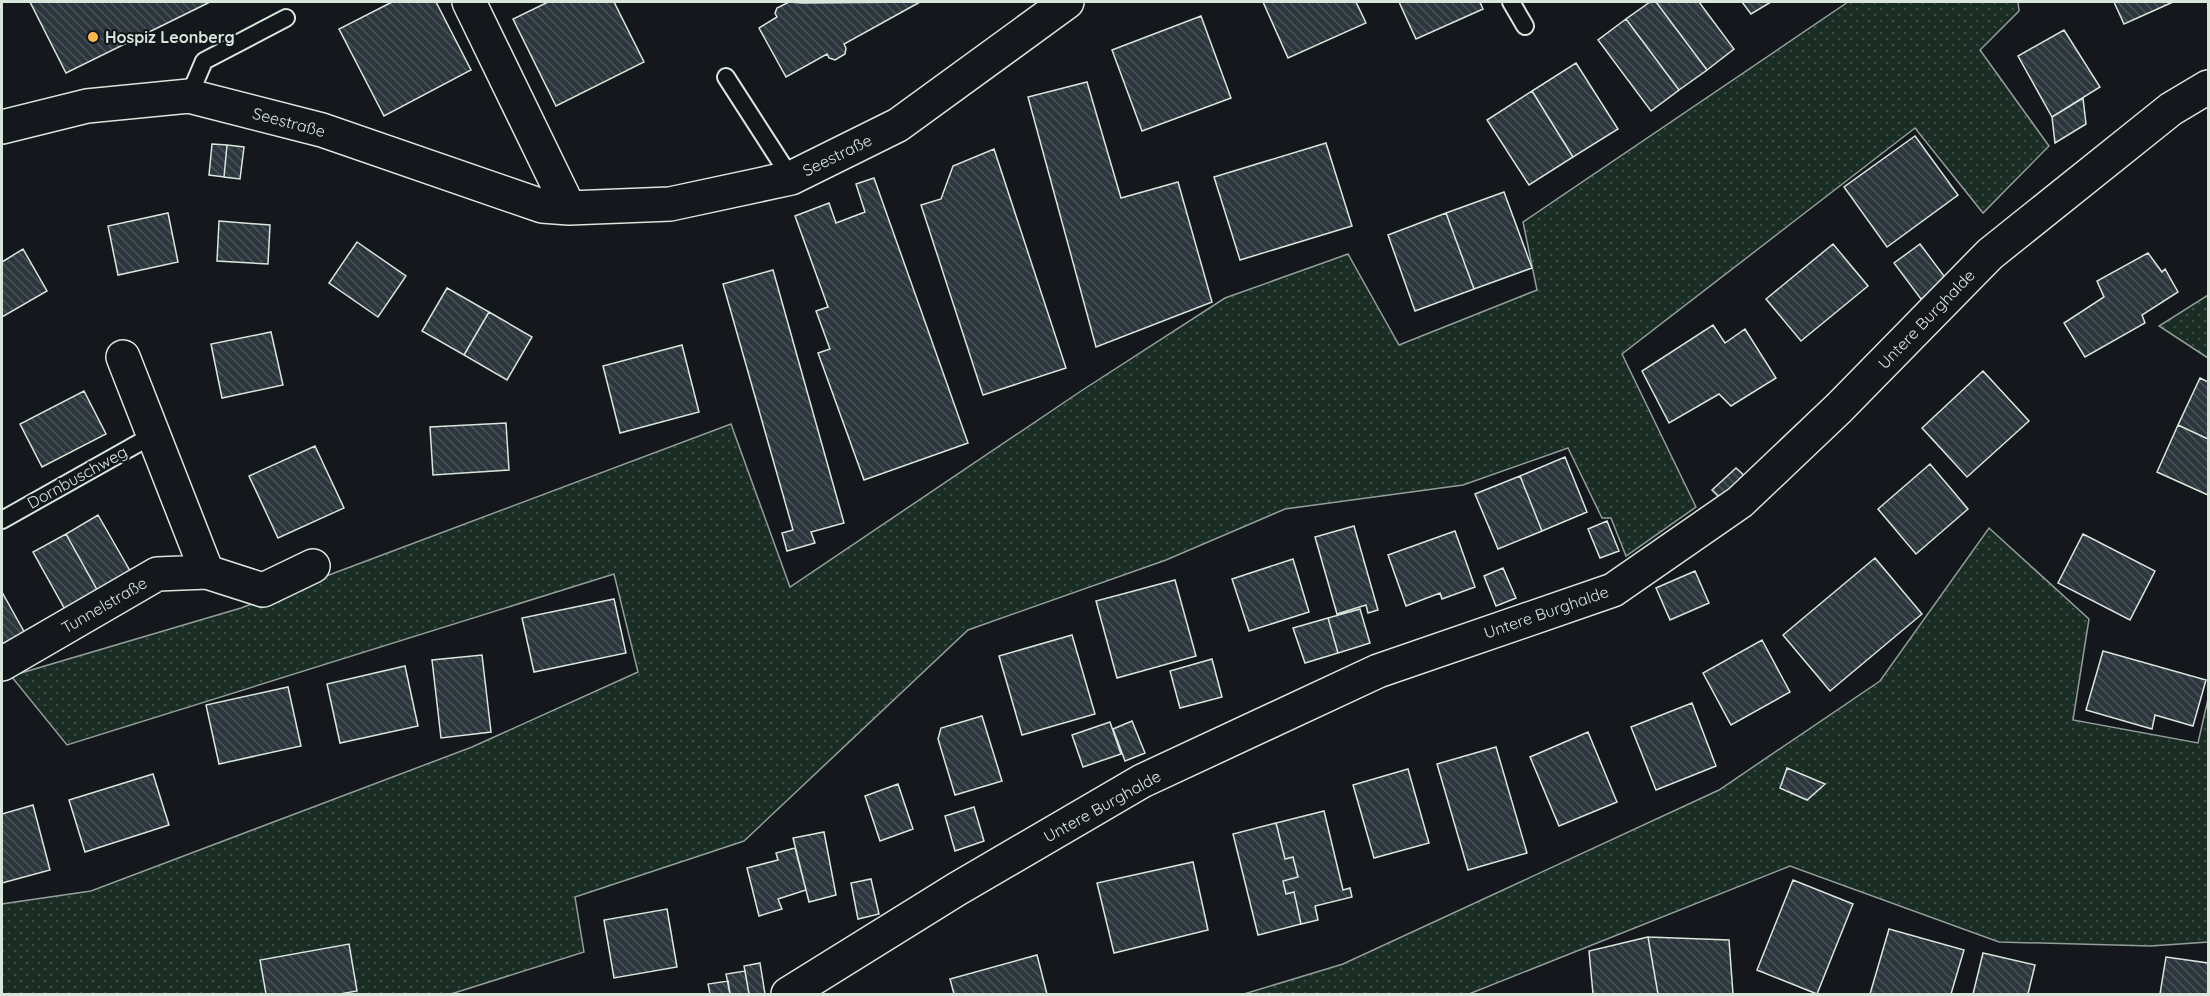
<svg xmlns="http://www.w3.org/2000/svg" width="2210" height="996" font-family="Quicksand,sans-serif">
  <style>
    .grass { fill: url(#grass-dots); stroke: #939e99; stroke-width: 1.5 }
    .building { fill: url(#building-back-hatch); stroke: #d8e6dc; stroke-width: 1.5 }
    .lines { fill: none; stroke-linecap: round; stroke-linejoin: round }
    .service-casing { stroke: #d8e6dc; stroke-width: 20 }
    .minor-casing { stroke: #d8e6dc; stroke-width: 36 }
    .service { stroke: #14181c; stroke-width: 16 }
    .minor { stroke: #14181c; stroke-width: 33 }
    .poi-dot { fill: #ffb74d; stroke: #14181c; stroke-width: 2 }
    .labels { text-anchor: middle; stroke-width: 4.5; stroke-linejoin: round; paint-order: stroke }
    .poi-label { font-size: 16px; font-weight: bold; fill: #d8e6dc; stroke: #14181c; text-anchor: start }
    .street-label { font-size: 16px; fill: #d8e6dc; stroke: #14181c }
  </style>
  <defs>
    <pattern id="grass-dots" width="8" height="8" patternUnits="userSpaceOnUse" patternTransform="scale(1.5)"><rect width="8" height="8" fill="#1a2d24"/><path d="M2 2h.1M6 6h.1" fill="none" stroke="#3b4b43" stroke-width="1.8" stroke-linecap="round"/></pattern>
    <pattern id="building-back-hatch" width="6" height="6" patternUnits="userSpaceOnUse" patternTransform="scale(1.5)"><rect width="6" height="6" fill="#2c363c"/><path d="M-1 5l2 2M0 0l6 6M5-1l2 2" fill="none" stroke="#4a5358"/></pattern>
  </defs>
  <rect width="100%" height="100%" fill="#14181c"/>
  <path class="grass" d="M 1848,2 L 2018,2 L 2019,11 L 1980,50 L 2049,146 L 1983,213 L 1915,128 L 1622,354 L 1696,507 L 1626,556 L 1611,518 L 1602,518 L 1568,448 L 1463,485 L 1285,509 L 1166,560 L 968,630 L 744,841 L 575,897 L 584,952 L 451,994 L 2,994 L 2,904 L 91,891 L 472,747 L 638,672 L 614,574 L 67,745 L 11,676 L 241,608 L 731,424 L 790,587 L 1081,391 L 1225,298 L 1348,254 L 1399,345 L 1537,290 L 1523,222 Z
    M 2208,295 L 2208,358 L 2159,326 Z
    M 1989,528 L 2089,619 L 2073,720 L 2198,743 L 2208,699 L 2208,942 L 2151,946 L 1999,942 L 1790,866 L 1469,994 L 1244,994 L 1343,964 L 1719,790 L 1880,681 Z"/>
  <path class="building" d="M 30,2 L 210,2 L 66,73 Z
    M 392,2 L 436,2 L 471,70 L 384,116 L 339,29 Z
    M 548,2 L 614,2 L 644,62 L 556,106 L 513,19 Z
    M 789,2 L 802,3 L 920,2 L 844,44 L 846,48 L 845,54 L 835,60 L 829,58 L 827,54 L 786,77 L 759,28 L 777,17 L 775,13 L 777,8 Z
    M 1263,2 L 1356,2 L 1366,23 L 1288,58 Z
    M 1399,2 L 1480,2 L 1483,9 L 1416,39 Z
    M 1650,2 L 1656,2 L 1707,70 L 1679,90 L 1626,19 Z
    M 1656,2 L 1699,2 L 1734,49 L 1707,70 Z
    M 1742,2 L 1771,2 L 1751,14 Z
    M 2114,2 L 2173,2 L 2124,24 Z
    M 1201,16 L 1231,98 L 1142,131 L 1112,50 Z
    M 1626,19 L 1679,90 L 1651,111 L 1598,40 Z
    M 2064,30 L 2100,87 L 2052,117 L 2018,56 Z
    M 1576,63 L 1618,129 L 1573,157 L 1532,91 Z
    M 1087,82 L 1121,198 L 1178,182 L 1212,302 L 1096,347 L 1028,97 Z
    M 1532,91 L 1573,157 L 1529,185 L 1487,120 Z
    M 2083,98 L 2086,124 L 2055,143 L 2052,117 Z
    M 1915,136 L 1958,195 L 1887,247 L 1844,187 Z
    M 1326,143 L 1352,226 L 1240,260 L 1214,177 Z
    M 212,144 L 227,145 L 224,177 L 209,175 Z
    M 227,145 L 244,147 L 240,179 L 224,177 Z
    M 994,149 L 1066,368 L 983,395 L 921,205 L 941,199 L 953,166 Z
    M 874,178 L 968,443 L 864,480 L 818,353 L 830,349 L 816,311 L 828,307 L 795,216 L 829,203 L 836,223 L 865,212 L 856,184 Z
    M 1504,192 L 1532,268 L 1474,289 L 1446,213 Z
    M 168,213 L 178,262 L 118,275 L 108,226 Z
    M 1446,213 L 1474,289 L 1415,311 L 1388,235 Z
    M 219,221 L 270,225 L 268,264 L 217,261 Z
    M 357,242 L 406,276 L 378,317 L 329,283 Z
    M 1833,244 L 1868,286 L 1801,341 L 1766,299 Z
    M 1920,244 L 1947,280 L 1921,299 L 1894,263 Z
    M 23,249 L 47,291 L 2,317 L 2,262 Z
    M 2148,253 L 2162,272 L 2165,269 L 2178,292 L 2142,315 L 2145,323 L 2085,357 L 2064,323 L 2104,297 L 2097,281 Z
    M 773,270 L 844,523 L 811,532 L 815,543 L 787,551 L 782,533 L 793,530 L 723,284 Z
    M 447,288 L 489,312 L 464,355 L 422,331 Z
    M 489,312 L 532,337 L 507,380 L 464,355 Z
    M 1713,325 L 1725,343 L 1745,329 L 1776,378 L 1731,406 L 1719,394 L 1669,423 L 1642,371 Z
    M 271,332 L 283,385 L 222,398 L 211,344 Z
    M 682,345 L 699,412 L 620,433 L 603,366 Z
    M 1983,371 L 2029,421 L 1967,477 L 1922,428 Z
    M 2200,378 L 2208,382 L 2208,439 L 2178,425 Z
    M 84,391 L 106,434 L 42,467 L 20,424 Z
    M 506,423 L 509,470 L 433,475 L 430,427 Z
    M 2178,425 L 2208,439 L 2208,495 L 2157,472 Z
    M 315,446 L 344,508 L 278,538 L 249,476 Z
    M 1565,457 L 1587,512 L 1542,531 L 1520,476 Z
    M 1930,464 L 1968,509 L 1916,554 L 1878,509 Z
    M 1736,468 L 1748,479 L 1724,502 L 1712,490 Z
    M 1520,476 L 1542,531 L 1498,549 L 1475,494 Z
    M 98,515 L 133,576 L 100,595 L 66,534 Z
    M 1607,521 L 1619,551 L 1600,558 L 1588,529 Z
    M 1354,526 L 1378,610 L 1368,613 L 1366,605 L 1337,614 L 1315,537 Z
    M 1455,531 L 1475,587 L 1442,599 L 1440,593 L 1406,606 L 1388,555 Z
    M 66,534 L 100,595 L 67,613 L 33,552 Z
    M 2083,534 L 2155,571 L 2130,620 L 2058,583 Z
    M 1875,558 L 1922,614 L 1830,691 L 1783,635 Z
    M 1293,559 L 1309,612 L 1249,631 L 1232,579 Z
    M 1503,568 L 1516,598 L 1496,606 L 1484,576 Z
    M 1695,571 L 1709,603 L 1670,620 L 1656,588 Z
    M 1175,580 L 1196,656 L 1117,678 L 1096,601 Z
    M 2,592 L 27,637 L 2,651 Z
    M 614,599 L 626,653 L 534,672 L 522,618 Z
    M 1360,609 L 1370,643 L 1338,653 L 1328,618 Z
    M 1328,618 L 1338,653 L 1305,663 L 1293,628 Z
    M 1072,635 L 1095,714 L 1022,735 L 999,656 Z
    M 1762,640 L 1790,692 L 1731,725 L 1703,673 Z
    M 2103,651 L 2206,680 L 2193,726 L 2155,715 L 2152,729 L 2086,710 Z
    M 482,655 L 491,732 L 441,738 L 432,660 Z
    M 1212,659 L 1222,697 L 1180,708 L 1170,671 Z
    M 405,666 L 418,726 L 340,743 L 327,684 Z
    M 288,687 L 301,746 L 219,764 L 206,705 Z
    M 1692,703 L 1716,766 L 1656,790 L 1631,727 Z
    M 982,716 L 1002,781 L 955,795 L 938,739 L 941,728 Z
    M 1132,721 L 1145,753 L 1125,761 L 1113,729 Z
    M 1110,722 L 1121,754 L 1083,767 L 1072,735 Z
    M 1588,732 L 1617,802 L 1559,826 L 1530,757 Z
    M 1496,747 L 1527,853 L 1468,870 L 1437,764 Z
    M 1787,768 L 1825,784 L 1807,800 L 1780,788 Z
    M 1408,769 L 1429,843 L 1374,858 L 1353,785 Z
    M 153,774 L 169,825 L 85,852 L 69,800 Z
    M 898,784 L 913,829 L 880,841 L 865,796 Z
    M 33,805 L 50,870 L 2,883 L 2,814 Z
    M 974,807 L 984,841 L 955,851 L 945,816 Z
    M 1324,811 L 1343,890 L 1350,888 L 1352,897 L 1315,906 L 1318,920 L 1301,924 L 1294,892 L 1286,894 L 1283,881 L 1298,877 L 1293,857 L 1285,859 L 1276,823 Z
    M 1276,823 L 1285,859 L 1293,857 L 1298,877 L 1283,881 L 1286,894 L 1294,892 L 1301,924 L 1258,935 L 1233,834 Z
    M 824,832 L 836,895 L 809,902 L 793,838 Z
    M 795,848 L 806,890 L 778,899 L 782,909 L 759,916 L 747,868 L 778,860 L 776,853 Z
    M 1193,862 L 1208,930 L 1114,953 L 1097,883 Z
    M 871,879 L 879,914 L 858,919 L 851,883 Z
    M 1793,880 L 1853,904 L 1817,994 L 1757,970 Z
    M 667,909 L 677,967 L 614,978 L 604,920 Z
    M 1889,929 L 1964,950 L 1951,994 L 1870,994 Z
    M 1648,937 L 1729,940 L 1733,994 L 1658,994 Z
    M 1648,937 L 1658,994 L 1593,994 L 1589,951 Z
    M 349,944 L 357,991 L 340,994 L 266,994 L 260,960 Z
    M 1983,953 L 2035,965 L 2028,994 L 1973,994 Z
    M 1037,955 L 1047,994 L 954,994 L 950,979 Z
    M 2166,957 L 2208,963 L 2208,994 L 2160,994 Z
    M 760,963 L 765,994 L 749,994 L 744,966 Z
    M 745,971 L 749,994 L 730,994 L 726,974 Z
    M 728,981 L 730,994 L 710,994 L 708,984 Z"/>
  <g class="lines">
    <defs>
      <path id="service" d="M 1511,2 L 1525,26
        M 726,77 L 791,178
        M 189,96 L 204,61 L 286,18
        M 2,520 L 153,435"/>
      <path id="minor" d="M 469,2 L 569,208
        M 2,127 L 87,106 L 189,96 L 322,130 L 542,206 L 569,208 L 670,204 L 791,178 L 898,125 L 1067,2
        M 123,357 L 207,572
        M 2,664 L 157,574 L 207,572 L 263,590 L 313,566
        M 788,994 L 957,889 L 1142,781 L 1378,671 L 1613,590 L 1740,502 L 1839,408 L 1990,254 L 2171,109 L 2208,87"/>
    </defs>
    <use href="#service" class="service-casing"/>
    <use href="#minor" class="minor-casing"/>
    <use href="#service" class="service"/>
    <use href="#minor" class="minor"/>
  </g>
  <circle class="poi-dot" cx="93" cy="37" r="6"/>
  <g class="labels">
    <g class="poi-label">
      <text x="105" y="43">Hospiz Leonberg</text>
    </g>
    <g class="street-label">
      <text transform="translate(289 122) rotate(15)" y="6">Seestraße</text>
      <text transform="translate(837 155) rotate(-26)" y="6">Seestraße</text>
      <text transform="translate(1926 319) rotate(-46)" y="6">Untere Burghalde</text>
      <text transform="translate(77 477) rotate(-29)" y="6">Dornbuschweg</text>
      <text transform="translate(104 605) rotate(-30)" y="6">Tunnelstraße</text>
      <text transform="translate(1546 612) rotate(-19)" y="6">Untere Burghalde</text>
      <text transform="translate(1102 806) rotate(-29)" y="6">Untere Burghalde</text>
    </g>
  </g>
  <rect width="2210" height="996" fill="none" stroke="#d8e6dc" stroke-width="6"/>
</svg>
